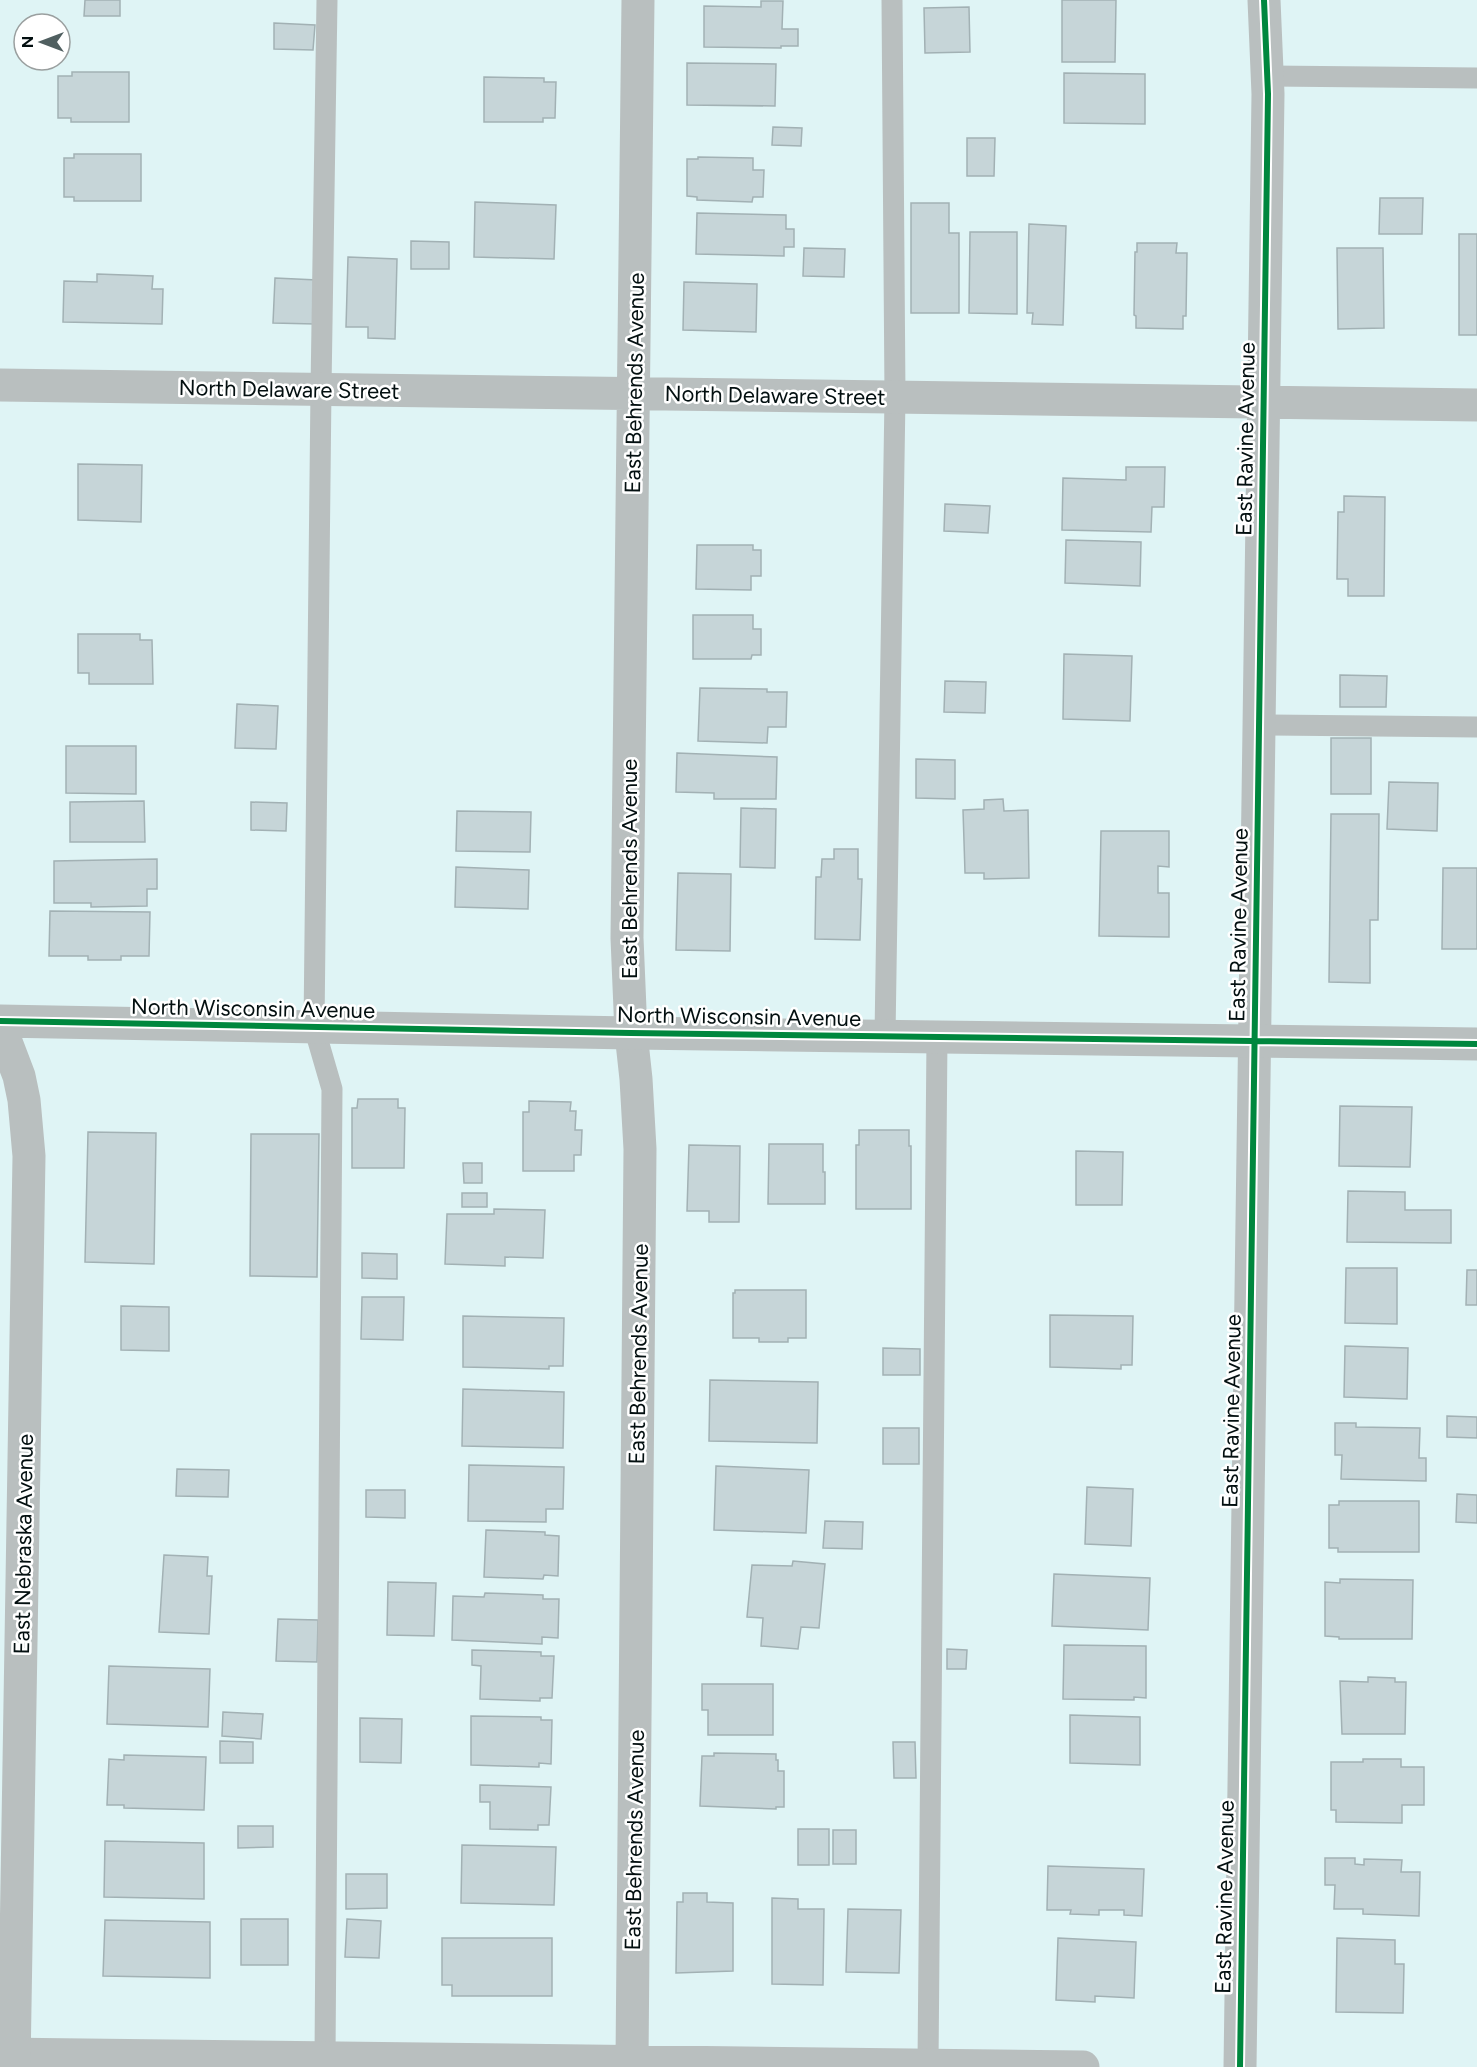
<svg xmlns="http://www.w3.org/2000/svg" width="1477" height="2067" font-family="Figtree,sans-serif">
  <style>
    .building { fill: #c6d5d8; stroke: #a2b1b4; stroke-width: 1.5 }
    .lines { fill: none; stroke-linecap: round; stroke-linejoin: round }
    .service { stroke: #b9bfbf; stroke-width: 21 }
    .minor { stroke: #b9bfbf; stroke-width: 33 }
    .tertiary { stroke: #b9bfbf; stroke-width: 33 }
    .cycleway-casing { stroke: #fff; stroke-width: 10 }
    .cycleway { stroke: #00873e; stroke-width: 6 }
    .labels { text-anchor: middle; stroke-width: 5; stroke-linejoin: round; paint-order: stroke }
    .street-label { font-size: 22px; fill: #030f10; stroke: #fff }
  </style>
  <rect width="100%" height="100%" fill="#dff4f5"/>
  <path class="building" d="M 85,0 L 120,0 L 120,16 L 84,16 Z
    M 1062,0 L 1116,0 L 1115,62 L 1062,62 Z
    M 761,1 L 783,1 L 782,29 L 798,29 L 798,46 L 781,46 L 781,48 L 704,47 L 704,6 L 761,7 Z
    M 969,7 L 970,52 L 925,53 L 924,8 Z
    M 274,23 L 315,25 L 313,50 L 274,49 Z
    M 687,63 L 776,64 L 775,106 L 687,105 Z
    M 72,72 L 129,72 L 129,122 L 71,122 L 71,118 L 58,118 L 58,76 L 72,76 Z
    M 1064,73 L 1145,74 L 1145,124 L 1064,123 Z
    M 484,77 L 544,78 L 544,82 L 556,82 L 555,118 L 543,118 L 543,122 L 484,122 Z
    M 773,127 L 802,128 L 801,146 L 772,145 Z
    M 967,138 L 995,138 L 994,176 L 967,176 Z
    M 74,154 L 141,154 L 141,201 L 74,201 L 74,197 L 64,197 L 64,158 L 74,158 Z
    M 698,157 L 753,158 L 753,170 L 764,170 L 763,197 L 753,197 L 752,202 L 697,200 L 697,197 L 687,196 L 687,159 L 698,159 Z
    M 1380,198 L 1423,198 L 1422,234 L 1379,234 Z
    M 475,202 L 556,205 L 554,259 L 474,257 Z
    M 911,203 L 949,203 L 949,233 L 959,233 L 959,313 L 911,313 Z
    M 697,213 L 786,215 L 786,229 L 794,229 L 794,247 L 784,247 L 784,256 L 696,254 Z
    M 1029,224 L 1066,226 L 1063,325 L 1032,324 L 1033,313 L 1027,313 Z
    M 970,232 L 1017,232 L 1017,314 L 969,313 Z
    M 1459,234 L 1477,234 L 1477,335 L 1459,335 Z
    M 411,241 L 449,242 L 449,269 L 411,269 Z
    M 1137,243 L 1177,243 L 1176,253 L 1187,253 L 1186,316 L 1183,316 L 1183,329 L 1136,328 L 1136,316 L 1134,315 L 1135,252 L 1137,252 Z
    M 804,248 L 845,249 L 844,277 L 803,276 Z
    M 1337,248 L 1383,248 L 1384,328 L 1338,329 Z
    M 348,257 L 397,259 L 395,339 L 368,338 L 368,327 L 346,327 Z
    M 97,274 L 153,276 L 152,289 L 163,289 L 162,324 L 63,322 L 64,281 L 97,282 Z
    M 275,278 L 317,280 L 315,324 L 273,323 Z
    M 684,282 L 757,284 L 756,332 L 683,330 Z
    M 78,464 L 142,465 L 141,522 L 78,520 Z
    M 1126,467 L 1165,467 L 1164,507 L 1152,507 L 1151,532 L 1062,530 L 1063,478 L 1126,480 Z
    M 1344,496 L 1385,497 L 1384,596 L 1348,596 L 1348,579 L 1337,579 L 1338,512 L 1344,512 Z
    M 945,504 L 990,506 L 988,533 L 944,531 Z
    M 1066,540 L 1141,542 L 1140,586 L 1065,583 Z
    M 697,545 L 753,545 L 753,550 L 761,550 L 761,576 L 751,576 L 751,590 L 696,589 Z
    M 693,615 L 753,615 L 753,629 L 761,629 L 761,655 L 752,655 L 751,659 L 693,659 Z
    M 78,634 L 140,634 L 140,640 L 152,640 L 153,684 L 89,684 L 89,673 L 78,673 Z
    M 1064,654 L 1132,656 L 1130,721 L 1063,719 Z
    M 1340,675 L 1387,676 L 1386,707 L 1340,707 Z
    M 945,681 L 986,682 L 985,713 L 944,712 Z
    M 700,688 L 767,689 L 767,692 L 787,692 L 786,727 L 768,727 L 767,743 L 698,741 Z
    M 237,704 L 278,706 L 276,749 L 235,748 Z
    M 1331,738 L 1371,738 L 1371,794 L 1331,794 Z
    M 66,746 L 136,746 L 136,794 L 66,793 Z
    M 677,753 L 777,757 L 776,799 L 714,799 L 714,793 L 676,792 Z
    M 916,759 L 955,760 L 955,799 L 916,798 Z
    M 1389,782 L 1438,783 L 1437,831 L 1387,829 Z
    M 1003,799 L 1004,811 L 1028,810 L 1029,878 L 984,879 L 984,873 L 965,873 L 963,810 L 984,809 L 984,800 Z
    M 144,801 L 145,842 L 70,842 L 70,802 Z
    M 251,802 L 287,803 L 286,831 L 251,830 Z
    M 741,808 L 776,809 L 775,868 L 740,867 Z
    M 457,811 L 531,812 L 530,852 L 456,851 Z
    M 1331,814 L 1379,814 L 1378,920 L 1370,920 L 1370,983 L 1329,982 Z
    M 1101,831 L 1169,831 L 1169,867 L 1158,866 L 1158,893 L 1169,893 L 1169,937 L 1099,936 Z
    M 834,849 L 858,849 L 858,879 L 862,879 L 860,940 L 815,939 L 816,877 L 821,877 L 822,859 L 834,859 Z
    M 157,859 L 157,889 L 147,889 L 147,906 L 91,907 L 91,903 L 54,903 L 54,861 Z
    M 456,867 L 529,870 L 528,909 L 455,907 Z
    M 1443,868 L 1477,868 L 1477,949 L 1442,949 Z
    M 678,873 L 731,874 L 730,951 L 676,950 Z
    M 50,911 L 150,912 L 149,956 L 121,956 L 121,960 L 88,960 L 88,956 L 49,956 Z
    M 358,1099 L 398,1099 L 398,1108 L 405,1108 L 404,1168 L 352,1168 L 352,1108 L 357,1108 Z
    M 529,1101 L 571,1102 L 570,1111 L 576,1111 L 575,1130 L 582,1130 L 581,1155 L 574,1155 L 574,1171 L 523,1171 L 523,1112 L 529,1112 Z
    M 1340,1106 L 1412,1107 L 1410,1167 L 1339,1166 Z
    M 859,1130 L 909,1130 L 909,1146 L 911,1146 L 911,1209 L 856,1209 L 856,1145 L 859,1145 Z
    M 88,1132 L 156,1133 L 154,1264 L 85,1262 Z
    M 251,1134 L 319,1134 L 317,1277 L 250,1276 Z
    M 769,1144 L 823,1144 L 823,1172 L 825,1172 L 825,1204 L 768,1204 Z
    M 689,1145 L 740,1146 L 739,1222 L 709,1222 L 709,1211 L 687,1211 Z
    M 1076,1151 L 1123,1152 L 1122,1205 L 1076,1205 Z
    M 463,1163 L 482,1163 L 482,1183 L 464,1183 Z
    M 1348,1191 L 1405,1192 L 1405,1210 L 1451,1210 L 1451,1243 L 1347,1242 Z
    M 462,1193 L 487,1193 L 487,1207 L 462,1207 Z
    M 494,1209 L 545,1210 L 543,1258 L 505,1257 L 505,1266 L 445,1264 L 447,1214 L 494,1214 Z
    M 362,1253 L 397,1254 L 397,1279 L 362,1278 Z
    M 1346,1268 L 1397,1268 L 1397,1324 L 1345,1323 Z
    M 1467,1270 L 1477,1270 L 1477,1305 L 1466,1305 Z
    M 735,1290 L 806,1290 L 806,1338 L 788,1338 L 788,1342 L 759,1342 L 759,1338 L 733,1338 L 733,1293 L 735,1293 Z
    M 362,1297 L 404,1297 L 403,1340 L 361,1339 Z
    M 121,1306 L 169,1307 L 169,1351 L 121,1350 Z
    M 1050,1315 L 1133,1316 L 1132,1365 L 1121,1365 L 1121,1369 L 1050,1367 Z
    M 463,1316 L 564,1318 L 563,1366 L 549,1366 L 549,1369 L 463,1367 Z
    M 1345,1346 L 1408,1348 L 1407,1399 L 1344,1397 Z
    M 883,1348 L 920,1349 L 920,1375 L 883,1375 Z
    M 710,1380 L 818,1382 L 817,1443 L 709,1441 Z
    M 463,1389 L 564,1392 L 563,1448 L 462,1446 Z
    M 1447,1416 L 1477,1417 L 1477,1438 L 1447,1437 Z
    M 1335,1423 L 1356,1423 L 1356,1427 L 1420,1428 L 1419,1458 L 1426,1458 L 1426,1481 L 1341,1479 L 1342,1455 L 1335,1455 Z
    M 883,1428 L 919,1428 L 919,1464 L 883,1464 Z
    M 469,1465 L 564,1467 L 563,1509 L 546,1509 L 546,1522 L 468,1521 Z
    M 716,1466 L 809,1470 L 806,1533 L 714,1530 Z
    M 177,1469 L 229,1470 L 228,1497 L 176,1496 Z
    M 1087,1487 L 1133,1489 L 1131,1546 L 1085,1544 Z
    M 366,1490 L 405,1490 L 405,1518 L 366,1517 Z
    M 1457,1494 L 1477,1495 L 1477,1523 L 1456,1522 Z
    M 1339,1501 L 1419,1501 L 1419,1552 L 1338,1552 L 1338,1548 L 1329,1548 L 1329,1505 L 1339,1505 Z
    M 825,1521 L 863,1522 L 862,1549 L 823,1548 Z
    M 486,1530 L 545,1532 L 545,1535 L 559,1536 L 558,1576 L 544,1575 L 543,1579 L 484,1577 Z
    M 164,1555 L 208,1557 L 207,1576 L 212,1576 L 209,1634 L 159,1632 Z
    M 793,1561 L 825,1564 L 819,1628 L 801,1627 L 798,1649 L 761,1646 L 763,1618 L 747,1617 L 752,1565 L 792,1566 Z
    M 1054,1574 L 1150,1578 L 1148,1630 L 1052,1626 Z
    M 1340,1579 L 1413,1580 L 1412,1639 L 1339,1639 L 1339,1637 L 1325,1636 L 1325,1582 L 1340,1583 Z
    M 388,1582 L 436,1583 L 434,1636 L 387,1635 Z
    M 485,1593 L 543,1595 L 543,1599 L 559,1599 L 558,1638 L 542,1637 L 542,1644 L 452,1640 L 453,1596 L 484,1597 Z
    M 278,1619 L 318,1620 L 317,1662 L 276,1661 Z
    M 1064,1645 L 1146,1646 L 1146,1698 L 1134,1697 L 1134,1700 L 1063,1699 Z
    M 947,1649 L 967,1650 L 966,1669 L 947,1669 Z
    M 472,1650 L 541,1652 L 541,1656 L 554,1656 L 552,1698 L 540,1698 L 540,1701 L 480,1699 L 481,1666 L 472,1665 Z
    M 109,1666 L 210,1669 L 208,1727 L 107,1724 Z
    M 1368,1677 L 1395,1678 L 1395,1682 L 1406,1682 L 1405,1734 L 1342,1734 L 1340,1681 L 1368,1682 Z
    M 702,1684 L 773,1684 L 773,1735 L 708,1735 L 708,1710 L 702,1710 Z
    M 223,1712 L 263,1714 L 261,1739 L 222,1736 Z
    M 1070,1715 L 1140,1717 L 1140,1765 L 1070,1763 Z
    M 471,1716 L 541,1717 L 541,1720 L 552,1720 L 551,1764 L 539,1763 L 539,1767 L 471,1765 Z
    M 360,1718 L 402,1719 L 401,1763 L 360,1762 Z
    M 220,1741 L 253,1742 L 253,1763 L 220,1763 Z
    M 893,1742 L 915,1742 L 916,1778 L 894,1778 Z
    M 714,1753 L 776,1754 L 776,1760 L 778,1760 L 778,1771 L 784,1771 L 784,1807 L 776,1807 L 776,1809 L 700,1806 L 702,1756 L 714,1756 Z
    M 124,1755 L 206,1757 L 204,1810 L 124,1808 L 124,1805 L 107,1805 L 109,1759 L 124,1760 Z
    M 1363,1759 L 1401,1759 L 1401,1767 L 1424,1767 L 1424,1805 L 1402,1805 L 1402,1823 L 1336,1822 L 1336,1810 L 1331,1810 L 1331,1762 L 1363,1762 Z
    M 480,1785 L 551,1787 L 549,1825 L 538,1825 L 538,1830 L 490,1829 L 490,1802 L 480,1802 Z
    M 238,1826 L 273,1826 L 273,1847 L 238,1848 Z
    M 798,1829 L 829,1829 L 829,1865 L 798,1865 Z
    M 833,1830 L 856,1830 L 856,1864 L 833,1864 Z
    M 105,1841 L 204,1843 L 204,1899 L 104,1897 Z
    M 462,1845 L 556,1847 L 554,1905 L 461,1903 Z
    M 1325,1858 L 1355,1858 L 1355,1864 L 1364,1865 L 1364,1859 L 1402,1860 L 1401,1872 L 1420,1872 L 1419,1916 L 1363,1914 L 1363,1909 L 1334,1909 L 1335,1885 L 1325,1885 Z
    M 1048,1866 L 1144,1869 L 1142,1916 L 1124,1915 L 1124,1910 L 1099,1910 L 1099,1915 L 1070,1914 L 1071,1910 L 1047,1910 Z
    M 346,1874 L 387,1874 L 387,1908 L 346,1909 Z
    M 683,1893 L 707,1893 L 707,1902 L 733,1903 L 733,1971 L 676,1973 L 677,1902 L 683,1902 Z
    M 772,1898 L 798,1899 L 798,1909 L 824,1909 L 823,1985 L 772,1984 Z
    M 848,1909 L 901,1910 L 899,1973 L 846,1972 Z
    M 241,1919 L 288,1919 L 288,1965 L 241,1965 Z
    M 347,1919 L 381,1921 L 379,1958 L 345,1957 Z
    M 105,1920 L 210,1922 L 210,1978 L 103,1976 Z
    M 442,1938 L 552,1938 L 552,1996 L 452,1996 L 452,1985 L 442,1985 Z
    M 1058,1938 L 1136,1942 L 1134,1998 L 1095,1996 L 1095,2002 L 1056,2000 Z
    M 1337,1938 L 1395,1940 L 1395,1964 L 1404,1964 L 1403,2013 L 1336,2012 Z"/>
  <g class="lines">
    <path class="service" d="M 1268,76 L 1477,78
      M 1259,725 L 1477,727
      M 885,1036 L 895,397 L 892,0
      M 325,2058 L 332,1089 L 314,1027 L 321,389 L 327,0
      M 928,2065 L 937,1037"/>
    <path class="minor" d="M 0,385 L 1477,405
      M 0,2054 L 1083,2067
      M 632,2061 L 640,1149 L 636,1079 L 631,1033 L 627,938 L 638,0
      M 1240,2067 L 1268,94 L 1264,0"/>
    <path class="tertiary" d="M 0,1021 L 631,1033 L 1477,1044
      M 0,1026 L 19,1076 L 24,1100 L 29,1156 L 14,2067"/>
    <defs>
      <path id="cycleway" d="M 0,1021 L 631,1033 L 1477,1044
        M 1240,2067 L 1268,94 L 1264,0"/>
    </defs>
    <use href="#cycleway" class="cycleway-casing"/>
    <use href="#cycleway" class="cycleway"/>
  </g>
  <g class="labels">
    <g class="street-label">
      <text transform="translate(634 383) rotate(-89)" y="8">East Behrends Avenue</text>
      <text transform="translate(289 389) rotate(1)" y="8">North Delaware Street</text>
      <text transform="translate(775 395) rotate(1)" y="8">North Delaware Street</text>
      <text transform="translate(1245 439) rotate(-89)" y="8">East Ravine Avenue</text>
      <text transform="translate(629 869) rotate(-90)" y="8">East Behrends Avenue</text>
      <text transform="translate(1238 925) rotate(-89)" y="8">East Ravine Avenue</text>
      <text transform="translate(253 1008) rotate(1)" y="8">North Wisconsin Avenue</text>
      <text transform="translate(739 1016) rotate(1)" y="8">North Wisconsin Avenue</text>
      <text transform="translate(638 1354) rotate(-89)" y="8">East Behrends Avenue</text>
      <text transform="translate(1231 1411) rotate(-89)" y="8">East Ravine Avenue</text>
      <text transform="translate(23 1544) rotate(-89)" y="8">East Nebraska Avenue</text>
      <text transform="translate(634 1840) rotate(-89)" y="8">East Behrends Avenue</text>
      <text transform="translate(1224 1897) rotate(-89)" y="8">East Ravine Avenue</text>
    </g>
  </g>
  <g transform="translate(42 42) rotate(270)"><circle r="28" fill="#ffffff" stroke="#9a9f9f" stroke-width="1.5"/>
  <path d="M0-4.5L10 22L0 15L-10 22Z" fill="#505f60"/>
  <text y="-9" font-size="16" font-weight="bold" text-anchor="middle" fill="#030f10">N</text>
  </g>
</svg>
